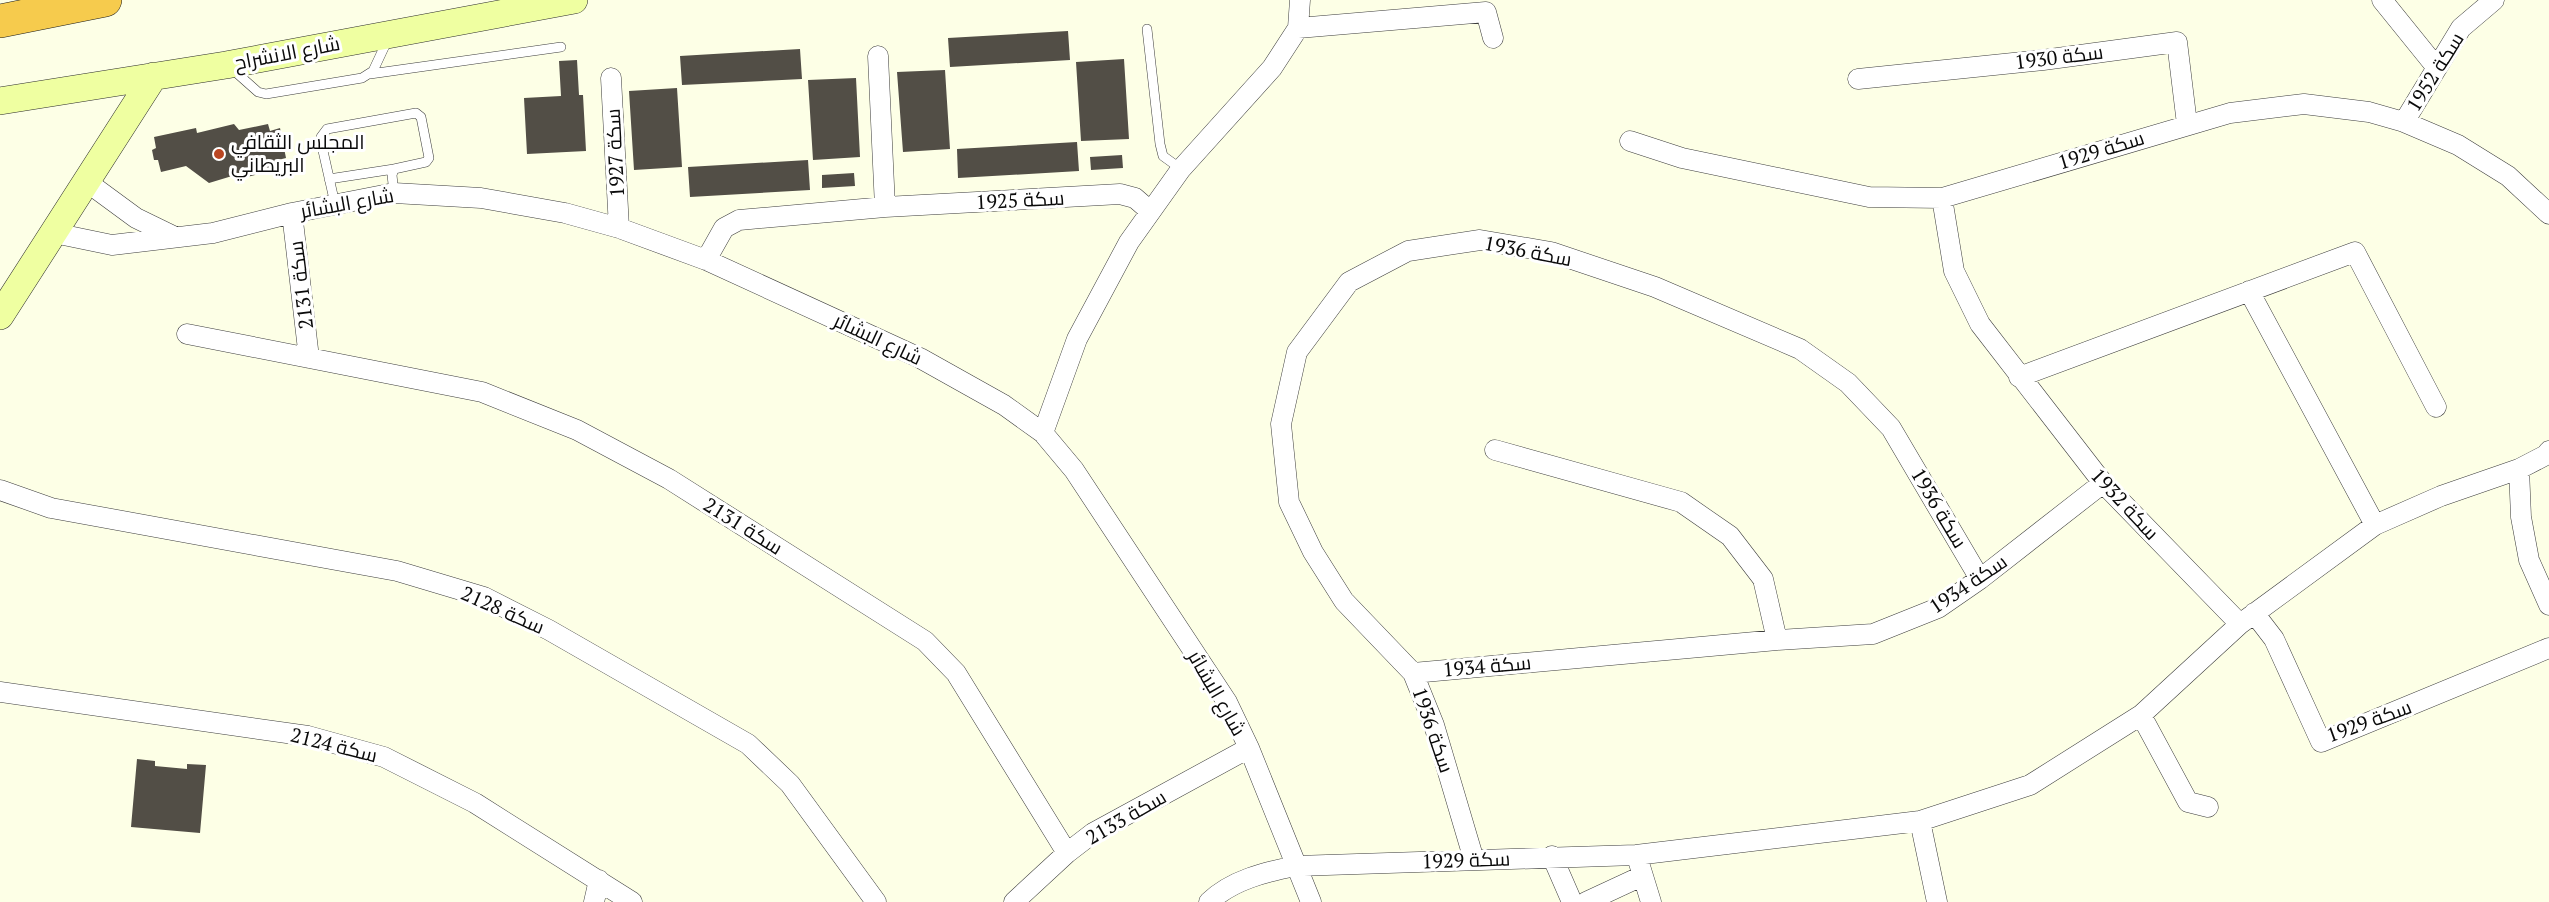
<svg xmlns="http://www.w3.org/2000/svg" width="2549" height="902" font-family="'PT Serif',Cairo,serif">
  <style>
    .building { fill: #524e46 }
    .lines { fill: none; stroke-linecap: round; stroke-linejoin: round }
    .lane-casing { stroke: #3d3d3d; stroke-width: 10 }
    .street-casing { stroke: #3d3d3d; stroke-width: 21 }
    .secondary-casing { stroke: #2c2c2c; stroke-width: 28 }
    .highway-casing { stroke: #1b1b1b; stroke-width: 34 }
    .lane { stroke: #fff; stroke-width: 9 }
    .street { stroke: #fff; stroke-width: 20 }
    .secondary { stroke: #efffa1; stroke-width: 27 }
    .highway { stroke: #f6cb4d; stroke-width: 33 }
    .poi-dot { fill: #ba4622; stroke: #fff; stroke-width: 2 }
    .labels { text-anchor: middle; stroke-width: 6; stroke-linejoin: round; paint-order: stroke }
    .street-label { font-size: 20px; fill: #0a0a0a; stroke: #fff }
    .poi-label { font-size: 20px; fill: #0a0a0a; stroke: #fff; text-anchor: start }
  </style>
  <rect width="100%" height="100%" fill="#fdffe6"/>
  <path class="building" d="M 1068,31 L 1070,60 L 950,67 L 948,38 Z
    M 800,49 L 802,79 L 682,85 L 680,56 Z
    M 1124,59 L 1129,139 L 1081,141 L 1076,62 Z
    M 577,60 L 579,95 L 583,95 L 586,151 L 527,154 L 524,98 L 561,96 L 559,61 Z
    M 945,70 L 950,149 L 903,152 L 897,72 Z
    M 856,78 L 860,157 L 813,160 L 808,80 Z
    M 677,88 L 682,167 L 634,170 L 629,91 Z
    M 234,124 L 239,130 L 268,124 L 270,131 L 280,128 L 286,158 L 278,160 L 280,169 L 247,177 L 242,173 L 209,183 L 186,166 L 161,172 L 158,160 L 154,160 L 152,150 L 156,148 L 154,137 L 196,128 L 197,133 Z
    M 1077,142 L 1079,171 L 958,178 L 957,149 Z
    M 1122,155 L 1123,168 L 1091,170 L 1090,157 Z
    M 808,160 L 810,190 L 690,197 L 688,167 Z
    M 854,173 L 855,186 L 822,188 L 822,175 Z
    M 137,759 L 155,761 L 155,766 L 187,769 L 187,764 L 206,765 L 200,833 L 131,827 Z"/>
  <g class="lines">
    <defs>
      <path id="lane" d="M 1147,29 L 1160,144 L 1163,156 L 1181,169
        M 231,68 L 258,92 L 266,94 L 362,78 L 373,71 L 388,39
        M 370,74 L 561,47
        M 329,179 L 394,169
        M 335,204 L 321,142 L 321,137 L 327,129 L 416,113 L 421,117 L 429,158 L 426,162 L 394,169 L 392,175 L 394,193"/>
      <path id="street" d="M 2382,0 L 2437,68
        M 1298,28 L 1486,12 L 1493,38
        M 878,56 L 885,207
        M 611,78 L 619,228
        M 1858,79 L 2043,60 L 2177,42 L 2187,124
        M 2404,122 L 2461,28 L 2494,0
        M 1630,141 L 1682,158 L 1869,197 L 1942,198 L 2230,113 L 2304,104 L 2369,112 L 2404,122 L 2458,145 L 2508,176 L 2549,214
        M 87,182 L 136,218 L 175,237
        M 1942,198 L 1954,271 L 1980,324 L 2103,483 L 2240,624
        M 292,213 L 309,358
        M 54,233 L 112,245 L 213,233 L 292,213 L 394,193 L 481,198 L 565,213 L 619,228 L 706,260 L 920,358 L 1004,405 L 1043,433 L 1074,470 L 1227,702 L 1249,748 L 1311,902
        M 706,260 L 724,228 L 739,220 L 885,207 L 1120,194 L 1135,198 L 1150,211
        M 2249,291 L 2375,525
        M 187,334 L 482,392 L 577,430 L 669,479 L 925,641 L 956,673 L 1067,853
        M 2019,377 L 2355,252 L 2436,407
        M 1043,433 L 1077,339 L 1129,242 L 1181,169 L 1272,68 L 1298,28 L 1300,0
        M 1495,450 L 1681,502 L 1730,536 L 1763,579 L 1777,640
        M 2519,469 L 2521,517 L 2529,560 L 2549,605
        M 0,490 L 51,508 L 397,571 L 484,597 L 549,630 L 748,744 L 790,784 L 876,902
        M 2254,613 L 2274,639 L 2321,742 L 2549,648
        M 1413,673 L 1777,640 L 1873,634 L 1938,608 L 1980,579 L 2103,483
        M 0,692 L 308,736 L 384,757 L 475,803 L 632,902
        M 2141,715 L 2188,802 L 2208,807
        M 1920,821 L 1937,902
        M 1552,856 L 1572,902
        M 1474,860 L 1434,725 L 1413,673 L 1344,601 L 1313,552 L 1289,502 L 1281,424 L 1297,352 L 1349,282 L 1408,251 L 1480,240 L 1551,252 L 1655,287 L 1800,349 L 1848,383 L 1891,428 L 1980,579
        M 1639,863 L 1651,902
        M 594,902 L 599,880
        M 1014,902 L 1067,853 L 1093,833 L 1249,748
        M 1209,902 C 1232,880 1265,872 1296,866 L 1636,855 L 1920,821 L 2030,785 L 2141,715 L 2240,624 L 2375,525 L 2441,496 L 2519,469 L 2546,455 L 2549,451
        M 1586,902 L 1642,876"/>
      <path id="secondary" d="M 0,101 L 226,65 L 574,0
        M 0,316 L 154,76"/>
      <path id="highway" d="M 0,21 L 105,0"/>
    </defs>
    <use href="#lane" class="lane-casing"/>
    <use href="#street" class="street-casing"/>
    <use href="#secondary" class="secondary-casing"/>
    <use href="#highway" class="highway-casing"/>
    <use href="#lane" class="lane"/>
    <use href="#street" class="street"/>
    <use href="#secondary" class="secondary"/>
    <use href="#highway" class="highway"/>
  </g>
  <circle class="poi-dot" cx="219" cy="154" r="6"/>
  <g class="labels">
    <g class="street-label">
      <text transform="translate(287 53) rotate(-11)" y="7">شارع الانشراح</text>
      <text transform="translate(2059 57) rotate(-7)" y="7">سكة 1930</text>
      <text transform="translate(2435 72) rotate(-58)" y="7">سكة 1952</text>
      <text transform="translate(2101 150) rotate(-17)" y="7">سكة 1929</text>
      <text transform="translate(615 153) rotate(-93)" y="7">سكة 1927</text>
      <text transform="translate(1020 200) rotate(-3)" y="7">سكة 1925</text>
      <text transform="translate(347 203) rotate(-10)" y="7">شارع البشائر</text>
      <text transform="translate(1528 251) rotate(11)" y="7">سكة 1936</text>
      <text transform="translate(301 285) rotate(-97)" y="7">سكة 2131</text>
      <text transform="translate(878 339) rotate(25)" y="7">شارع البشائر</text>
      <text transform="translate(2125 504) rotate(47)" y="7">سكة 1932</text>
      <text transform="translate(1939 508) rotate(59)" y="7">سكة 1936</text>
      <text transform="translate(743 526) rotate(32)" y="7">سكة 2131</text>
      <text transform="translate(1968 584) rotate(-34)" y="7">سكة 1934</text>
      <text transform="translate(503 610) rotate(24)" y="7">سكة 2128</text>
      <text transform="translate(1487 666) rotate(-5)" y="7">سكة 1934</text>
      <text transform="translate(1217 693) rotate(60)" y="7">شارع البشائر</text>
      <text transform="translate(2369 721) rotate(-20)" y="7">سكة 1929</text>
      <text transform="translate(1433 730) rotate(71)" y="7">سكة 1936</text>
      <text transform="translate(334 745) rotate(14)" y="7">سكة 2124</text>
      <text transform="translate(1126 817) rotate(-30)" y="7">سكة 2133</text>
      <text transform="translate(1466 860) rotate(-2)" y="7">سكة 1929</text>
    </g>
    <g class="poi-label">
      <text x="231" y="149">المجلس الثقافي<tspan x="231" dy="23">البريطاني</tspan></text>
    </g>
  </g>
</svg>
